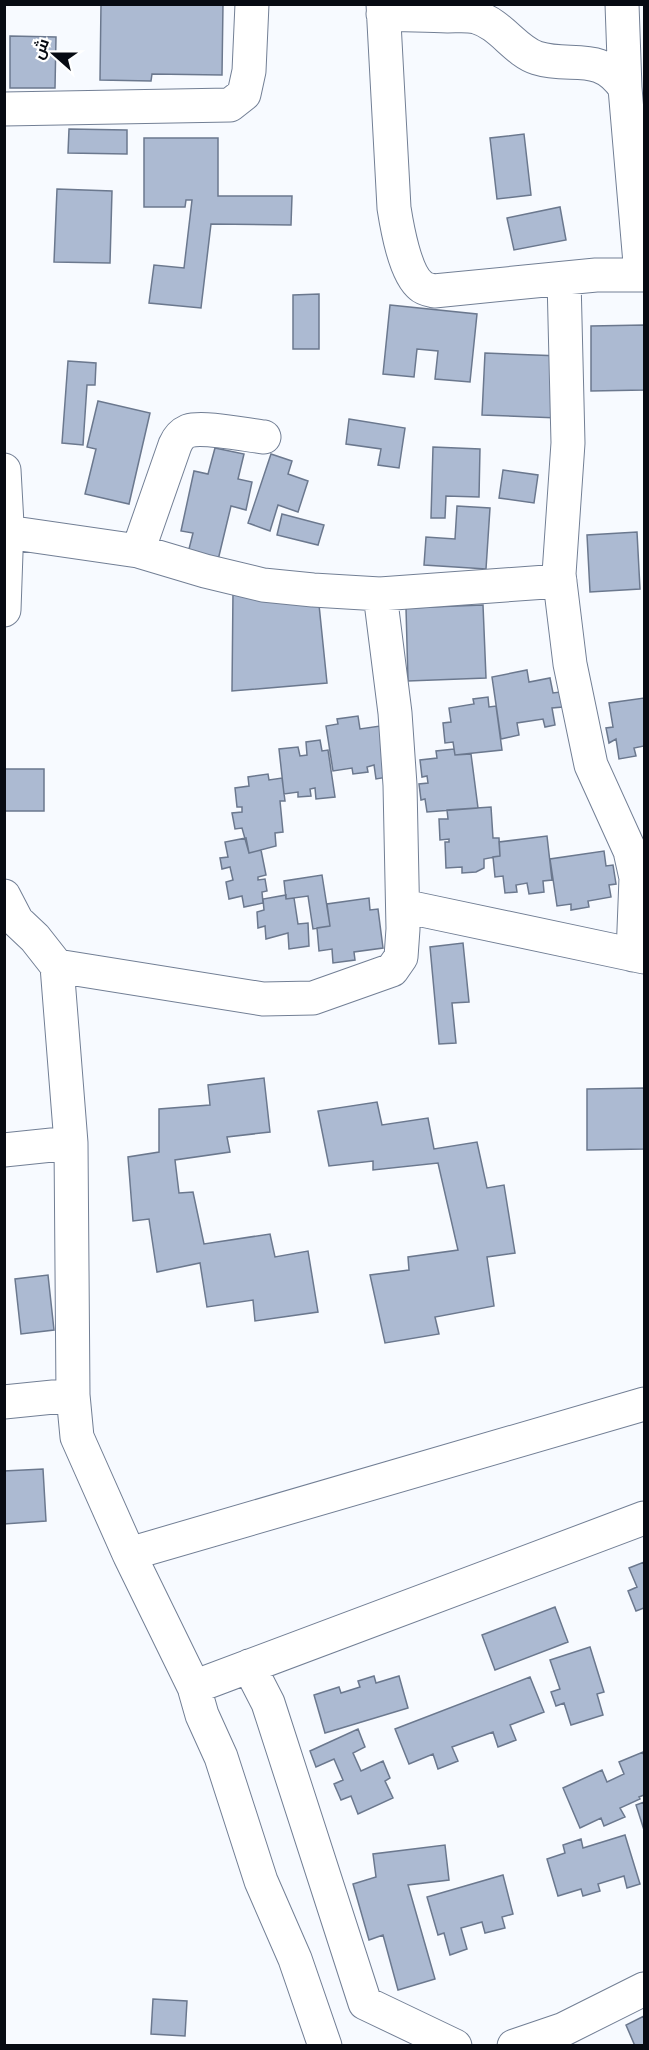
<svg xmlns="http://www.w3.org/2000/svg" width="649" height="2050" font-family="'Golos Text',Cairo,sans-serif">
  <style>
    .building { fill: #acbad2; stroke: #6b788e; stroke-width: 1.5 }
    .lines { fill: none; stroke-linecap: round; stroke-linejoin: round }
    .minor-casing { stroke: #727f95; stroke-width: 35 }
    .minor { stroke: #fff; stroke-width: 33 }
  </style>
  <rect width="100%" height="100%" fill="#f7faff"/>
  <path class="building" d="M 101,4 L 223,4 L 222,75 L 152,74 L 151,81 L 100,80 Z
    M 10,36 L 56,37 L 55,88 L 10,88 Z
    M 69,129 L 127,130 L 127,154 L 68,153 Z
    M 524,134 L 531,195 L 497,199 L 490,138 Z
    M 144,138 L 218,138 L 218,196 L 292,196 L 291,225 L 211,224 L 201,308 L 149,303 L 154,265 L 184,268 L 192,200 L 186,200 L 185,207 L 144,207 Z
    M 57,189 L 112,191 L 110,263 L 54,262 Z
    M 560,207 L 566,240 L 514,250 L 507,218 Z
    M 319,294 L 319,349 L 293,349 L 293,295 Z
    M 390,305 L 477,314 L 470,382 L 435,379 L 438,351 L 417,349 L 414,377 L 383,374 Z
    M 644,325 L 644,390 L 591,391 L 591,326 Z
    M 485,353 L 561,356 L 558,418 L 482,415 Z
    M 68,361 L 96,363 L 95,385 L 87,385 L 83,445 L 62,443 Z
    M 98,401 L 150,413 L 129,504 L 85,494 L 96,449 L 87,447 Z
    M 349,419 L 405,428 L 399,468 L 378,465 L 381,449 L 346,444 Z
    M 433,447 L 480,449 L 479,497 L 446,496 L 445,518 L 431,518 Z
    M 215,448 L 244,454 L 238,479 L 252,482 L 246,510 L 231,506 L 218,560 L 188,553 L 193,533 L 181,531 L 194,471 L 208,474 Z
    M 271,454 L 292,461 L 288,474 L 308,481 L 298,512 L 278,505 L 270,531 L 248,523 Z
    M 503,470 L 538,475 L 534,503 L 499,498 Z
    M 457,506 L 490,508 L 486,569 L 424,565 L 426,537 L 455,539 Z
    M 282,514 L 324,525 L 318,545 L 277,535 Z
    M 637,532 L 640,589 L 590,592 L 587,535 Z
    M 233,591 L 318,595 L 327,683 L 232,691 Z
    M 483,605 L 486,678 L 408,681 L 406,608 Z
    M 527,670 L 529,682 L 550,678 L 553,693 L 560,692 L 563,707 L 552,708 L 555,725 L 545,727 L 543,719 L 517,723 L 519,735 L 501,739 L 492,677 Z
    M 488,697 L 489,707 L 496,706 L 502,750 L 455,755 L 453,742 L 445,743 L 443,723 L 451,722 L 449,708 L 474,704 L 473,699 Z
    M 644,698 L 644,746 L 634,748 L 636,756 L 619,759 L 616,739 L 609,743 L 606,728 L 613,727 L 609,703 Z
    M 358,716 L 360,729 L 380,726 L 388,777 L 376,779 L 374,765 L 367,767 L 368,772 L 353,774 L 352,768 L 333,771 L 326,726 L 338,724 L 337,719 Z
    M 320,740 L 322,751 L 328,750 L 335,797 L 316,799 L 315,788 L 310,789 L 311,796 L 298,797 L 298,792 L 284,794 L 279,749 L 298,747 L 300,756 L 307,755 L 306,742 Z
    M 454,749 L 455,755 L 471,754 L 478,808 L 427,812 L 425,799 L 421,800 L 419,784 L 428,783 L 427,776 L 422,777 L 420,760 L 437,758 L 436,751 Z
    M 5,769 L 44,769 L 44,811 L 5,811 Z
    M 268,774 L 269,780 L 282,778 L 285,801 L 280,801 L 283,832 L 275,833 L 276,846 L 249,853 L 242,828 L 235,829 L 232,813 L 242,812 L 242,807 L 237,807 L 235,788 L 249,786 L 248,777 Z
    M 491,807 L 493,838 L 499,838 L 500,856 L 484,859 L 484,868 L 476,872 L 462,873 L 462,867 L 446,868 L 445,842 L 449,842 L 449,839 L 440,840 L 439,819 L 448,819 L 447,810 Z
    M 547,836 L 552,880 L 543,881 L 544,892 L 529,894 L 527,883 L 516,885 L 517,892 L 505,893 L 503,876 L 495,877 L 493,857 L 500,856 L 499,842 Z
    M 246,838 L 249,853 L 261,850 L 266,875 L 258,877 L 258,880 L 265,879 L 267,891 L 262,892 L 263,903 L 244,907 L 242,896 L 229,899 L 226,882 L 233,880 L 230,867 L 222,869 L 220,858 L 228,857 L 225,842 Z
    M 604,851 L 606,866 L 613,865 L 616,884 L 609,885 L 611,897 L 588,901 L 589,907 L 571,910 L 571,904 L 557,906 L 550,859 Z
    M 322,875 L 330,926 L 313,929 L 308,896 L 286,899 L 284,881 Z
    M 286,895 L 286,899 L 294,898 L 298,924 L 308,923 L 309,946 L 289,949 L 288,933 L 266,939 L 265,926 L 258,928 L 257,912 L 264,910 L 263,899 Z
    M 369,898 L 370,910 L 378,909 L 383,948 L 354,952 L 355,960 L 333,963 L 332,949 L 319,951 L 317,928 L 330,926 L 327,904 Z
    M 463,943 L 469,1002 L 452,1003 L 456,1043 L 439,1044 L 430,947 Z
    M 264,1078 L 270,1132 L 227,1137 L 230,1152 L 175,1160 L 179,1193 L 193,1192 L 204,1244 L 270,1234 L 275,1257 L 308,1251 L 318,1312 L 255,1321 L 253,1300 L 207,1307 L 200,1263 L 157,1272 L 149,1219 L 133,1221 L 128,1157 L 159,1152 L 159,1109 L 210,1105 L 208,1085 Z
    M 644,1088 L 644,1149 L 587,1150 L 587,1089 Z
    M 377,1102 L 382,1125 L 428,1118 L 434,1149 L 477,1142 L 487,1188 L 504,1185 L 515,1253 L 487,1257 L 494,1306 L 435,1317 L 439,1334 L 385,1343 L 370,1275 L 409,1270 L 408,1257 L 458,1250 L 438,1163 L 373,1170 L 373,1161 L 329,1166 L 318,1111 Z
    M 48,1275 L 54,1330 L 21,1334 L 15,1279 Z
    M 43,1469 L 46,1521 L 4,1524 L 4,1471 Z
    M 644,1562 L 644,1608 L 636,1611 L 628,1591 L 637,1587 L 629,1568 Z
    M 555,1607 L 568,1642 L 495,1670 L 482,1635 Z
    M 590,1647 L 604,1692 L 597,1694 L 603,1715 L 571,1725 L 564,1703 L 556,1706 L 551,1692 L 560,1689 L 550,1660 Z
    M 374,1676 L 376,1683 L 399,1676 L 408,1708 L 325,1733 L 314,1695 L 339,1687 L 341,1693 L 360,1687 L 358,1681 Z
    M 530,1677 L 544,1712 L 510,1725 L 516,1740 L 498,1747 L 493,1732 L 452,1747 L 458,1761 L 438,1769 L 433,1754 L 409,1764 L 395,1729 Z
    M 358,1729 L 365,1747 L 353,1753 L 361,1771 L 383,1761 L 390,1778 L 385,1781 L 393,1798 L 358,1814 L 351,1796 L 341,1800 L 334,1784 L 343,1780 L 334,1759 L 316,1767 L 310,1751 Z
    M 643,1752 L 644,1756 L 644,1795 L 639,1797 L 640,1799 L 620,1808 L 625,1817 L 604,1826 L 601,1818 L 580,1828 L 563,1788 L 602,1770 L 607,1782 L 624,1774 L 619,1762 Z
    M 644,1802 L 644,1830 L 636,1805 Z
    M 625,1835 L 640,1884 L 627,1888 L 624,1876 L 598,1884 L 600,1891 L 583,1896 L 581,1889 L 558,1896 L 547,1859 L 565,1853 L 563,1845 L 581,1839 L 583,1848 Z
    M 445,1845 L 449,1880 L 408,1885 L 435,1979 L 398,1990 L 383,1935 L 369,1940 L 353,1884 L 376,1877 L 373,1854 Z
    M 503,1875 L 513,1914 L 502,1917 L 505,1928 L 485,1933 L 482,1922 L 461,1928 L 467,1949 L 450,1955 L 444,1933 L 438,1935 L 427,1897 Z
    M 153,1999 L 187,2001 L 185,2036 L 151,2034 Z
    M 644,2016 L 644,2046 L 635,2046 L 626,2025 Z"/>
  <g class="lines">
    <defs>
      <path id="minor" d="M 383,4 L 394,208 C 397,227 405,274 421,286 C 424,289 430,290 434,291 L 596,275 L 644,275
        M 622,4 L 625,88
        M 383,14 C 405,15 427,15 448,16 C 457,16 468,15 476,17 C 501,24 515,51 537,58 C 571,69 600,50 625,88 L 641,275
        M 4,109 L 230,105 L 244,94 L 249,71 L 252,4
        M 564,279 L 568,443 L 559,574 L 570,664 L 591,765 L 630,851 L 636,878 L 633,955
        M 4,470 L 7,524 L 4,610
        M 7,532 L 138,551 L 205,571 L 263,585 L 313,590 L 380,594 L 560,581
        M 138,551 L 175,445 C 178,438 181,434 188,431 C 203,426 246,435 264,437
        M 4,896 L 17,921 L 35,938 L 57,966 L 71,1143 L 73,1395 L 77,1437 L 129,1554 L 194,1687 L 202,1715 L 221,1757 L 261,1881 L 295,1959 L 325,2046
        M 403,906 L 644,957
        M 57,966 L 263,999 L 313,998 L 392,970 L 401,957 L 403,929 L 400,785 L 395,713 L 380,594
        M 4,1150 L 71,1143
        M 4,1402 L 73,1395
        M 129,1554 L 644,1404
        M 249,1666 L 268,1703 L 365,2003 L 455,2046
        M 194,1687 L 644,1518
        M 514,2046 L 564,2029 L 644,1989"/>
    </defs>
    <use href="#minor" class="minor-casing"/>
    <use href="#minor" class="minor"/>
  </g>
  <rect width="649" height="2050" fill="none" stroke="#070b13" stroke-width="12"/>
  <g transform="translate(54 54) rotate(291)" stroke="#ffffff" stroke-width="4.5" paint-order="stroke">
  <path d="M0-4.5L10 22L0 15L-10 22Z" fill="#070b13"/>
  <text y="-9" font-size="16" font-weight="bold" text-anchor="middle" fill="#070b13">ش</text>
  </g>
</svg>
